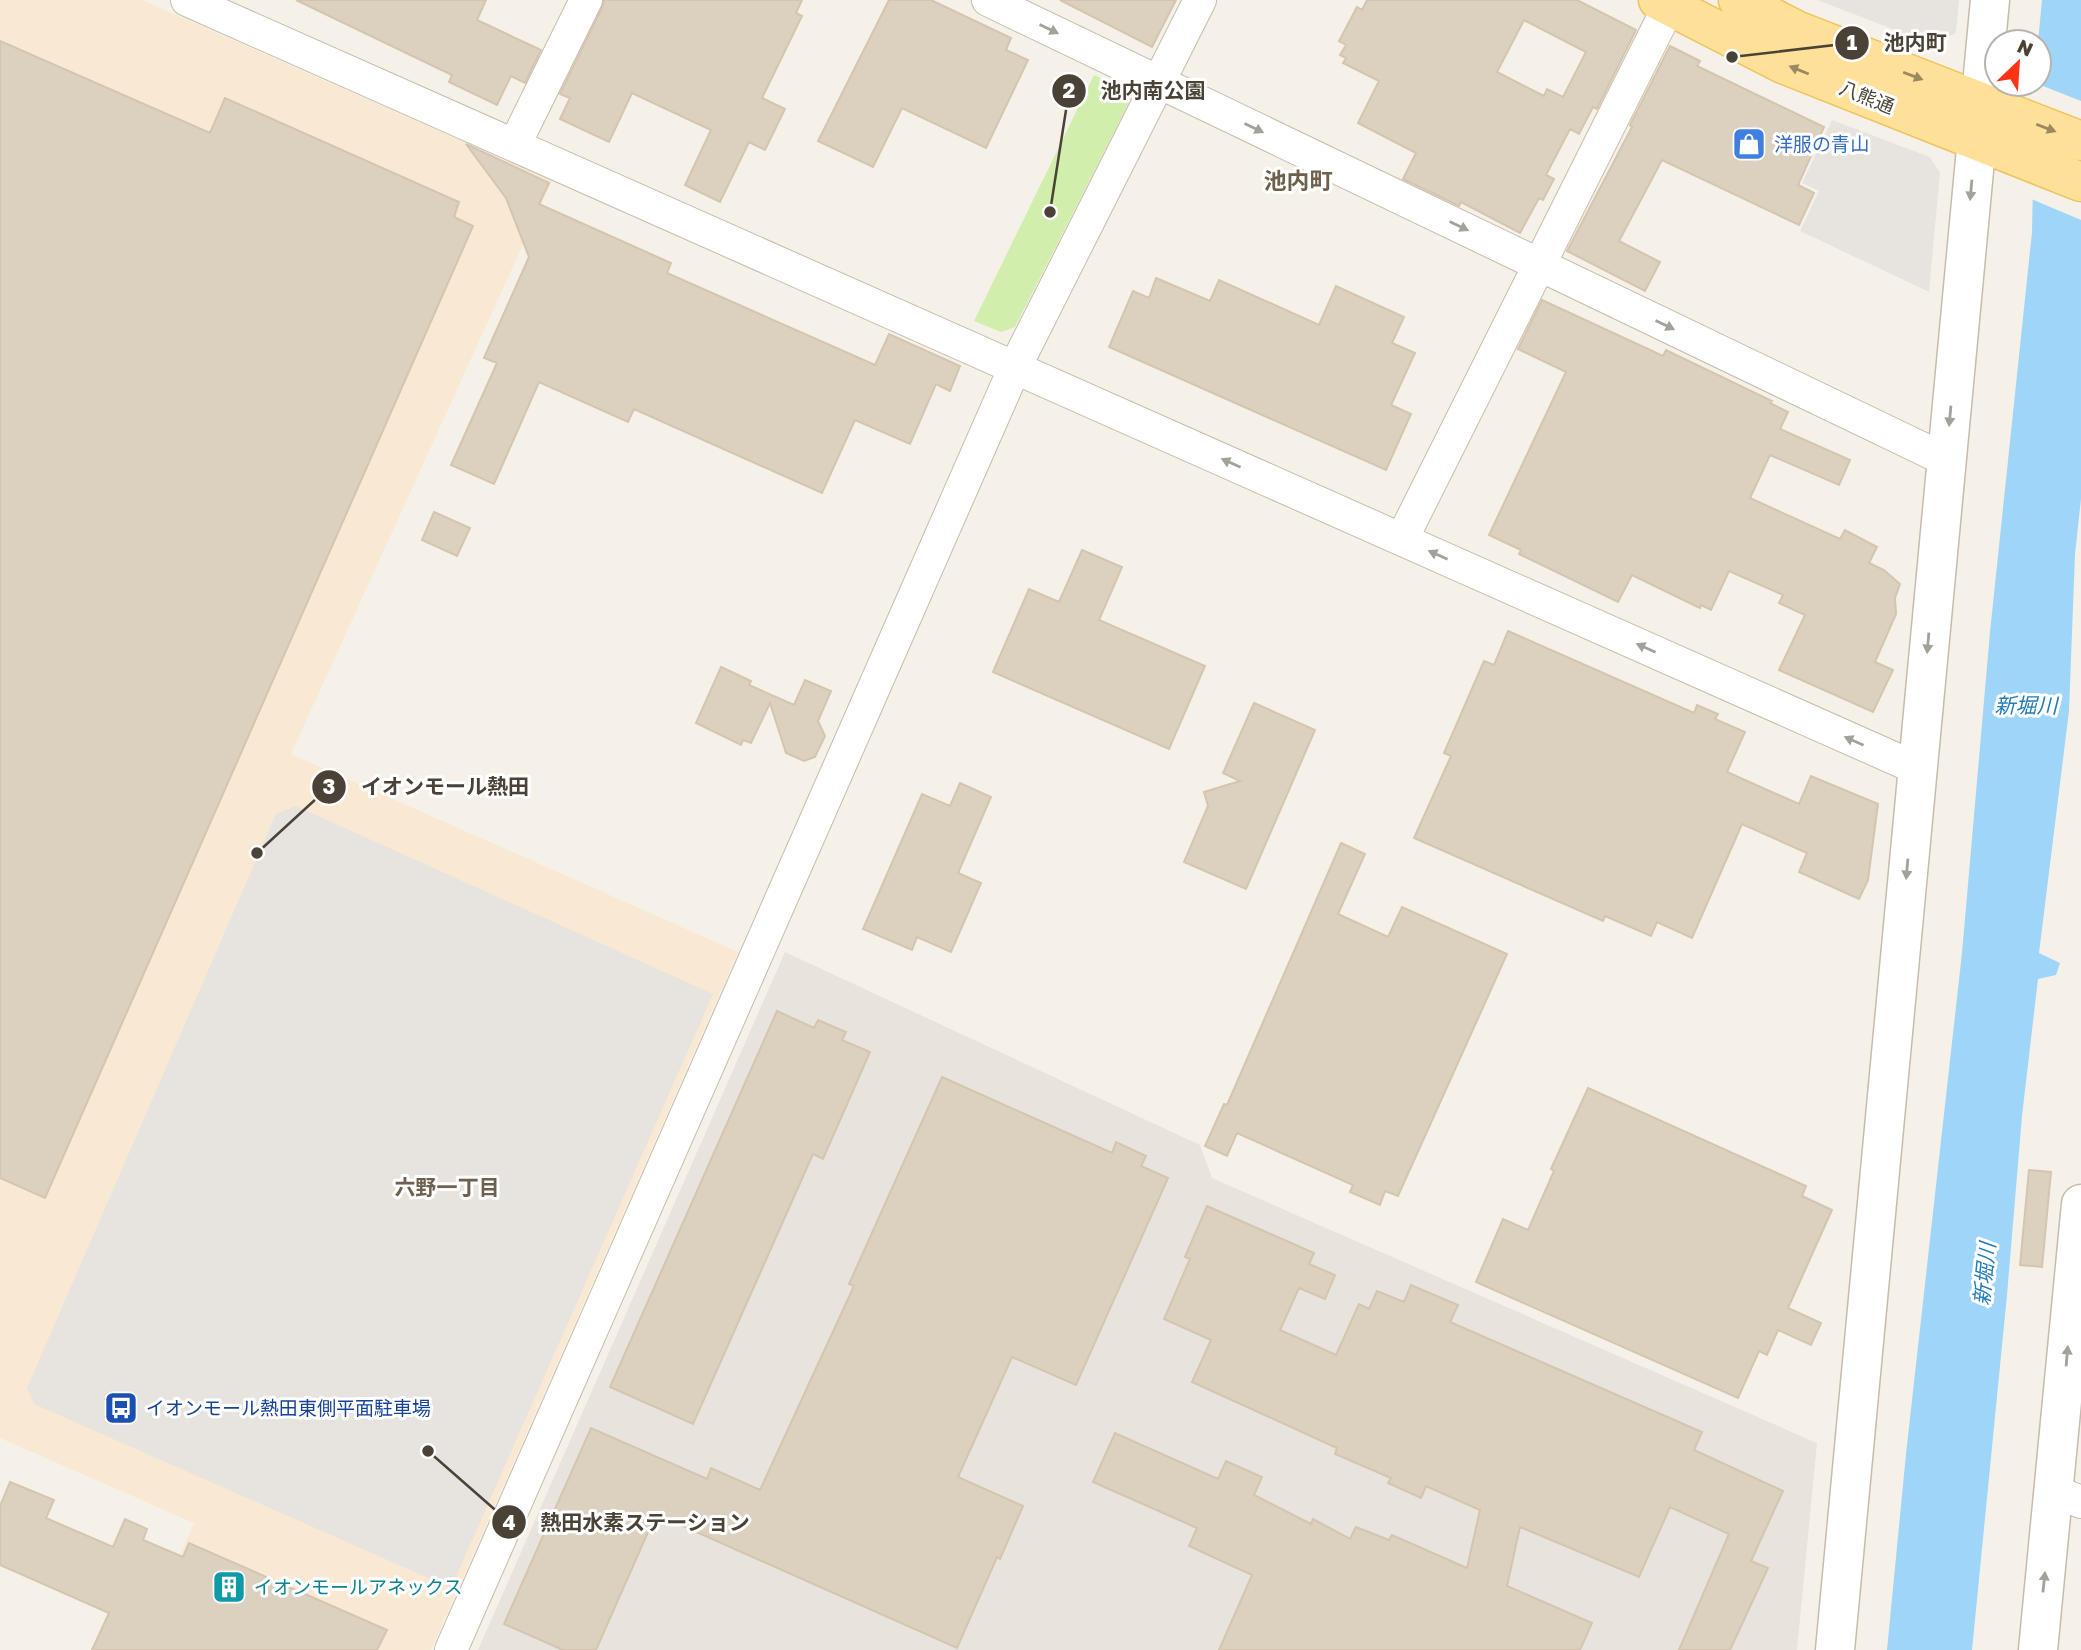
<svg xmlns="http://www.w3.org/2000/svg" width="2081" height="1650" font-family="'Golos Text','Noto Sans JP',sans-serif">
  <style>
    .commercial { fill: #f9e8d2 }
    .industrial { fill: #e8e3dd }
    .green { fill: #d2eead }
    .parking { fill: #e7e4e0 }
    .water { fill: #9fd5f8 }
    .pier { fill: #f6f1e8 }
    .building { fill: #dcd0bf; stroke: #d4c5af; stroke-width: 2; fill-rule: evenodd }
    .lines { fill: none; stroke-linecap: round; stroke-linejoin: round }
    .minor-casing { stroke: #c5bcac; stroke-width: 34 }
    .tertiary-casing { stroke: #c5bcac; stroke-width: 41 }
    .primary-casing { stroke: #f0c15c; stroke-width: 41 }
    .minor { stroke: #fff; stroke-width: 32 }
    .tertiary { stroke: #fff; stroke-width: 38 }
    .primary { stroke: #ffe098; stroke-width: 38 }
    .oneway { fill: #a4a09a }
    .oneway2 { fill: #9b8962 }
    .labels { text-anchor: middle; stroke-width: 6; stroke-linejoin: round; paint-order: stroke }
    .street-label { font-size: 19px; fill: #4a4236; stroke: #fff }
    .shop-label { font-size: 19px; fill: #366cbe; stroke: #fff; text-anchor: start }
    .transit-label { font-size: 19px; fill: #164399; stroke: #fff; text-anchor: start }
    .culture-label { font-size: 19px; fill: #0d838f; stroke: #fff; text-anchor: start }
    .water-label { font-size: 21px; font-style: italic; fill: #227cb9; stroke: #fff }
    .neighbourhood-label { font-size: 21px; font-weight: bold; fill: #6e604c; stroke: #fff }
    .quarter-label { font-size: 23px; font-weight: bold; fill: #6e604c; stroke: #fff }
    .leader { fill: none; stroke: #4a4236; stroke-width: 2.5 }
    .callout-dot { fill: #4a4236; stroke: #fff; stroke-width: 2.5 }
    .mark-label { font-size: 21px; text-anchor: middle; font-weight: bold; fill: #fff }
    .callout-label { font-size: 21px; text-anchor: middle; font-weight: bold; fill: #4a4236; stroke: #fff; stroke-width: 6; stroke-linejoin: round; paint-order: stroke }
  </style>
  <rect width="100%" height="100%" fill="#f6f1e8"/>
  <path class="commercial" d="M 0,0 L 142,0 L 552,181 L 291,754 L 738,952 L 431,1650 L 139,1650 L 194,1523 L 0,1438 Z"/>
  <path class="industrial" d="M 785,952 L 1200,1145 L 1212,1178 L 1817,1443 L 1797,1650 L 478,1650 Z"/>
  <path class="green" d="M 1094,75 L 1126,90 L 1129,103 L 1015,327 L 1001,332 L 974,321 Z"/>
  <path class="parking" d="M 1817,0 L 1959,0 L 1956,33 L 1934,45 Z
    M 1832,120 L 1930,157 L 1940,173 L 1929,292 L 1800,231 L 1819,191 L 1802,183 Z
    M 296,806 L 713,994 L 451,1588 L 34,1404 L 27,1388 L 276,814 Z"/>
  <path class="water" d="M 2042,0 L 2081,0 L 2081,499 L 2075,554 L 2069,711 L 2039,953 L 2060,963 L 2056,975 L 2038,979 L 2022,1116 L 2007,1295 L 1972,1650 L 1887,1650 L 1906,1454 L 1962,953 L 1990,632 L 2032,232 L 2035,84 L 2039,84 L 2038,42 Z"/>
  <path class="pier" d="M 2031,84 L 2038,84 L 2081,101 L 2081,220 L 2029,198 Z"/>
  <path class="building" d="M 296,0 L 486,0 L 477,20 L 541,50 L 525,83 L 511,76 L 497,105 L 449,82 L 452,75 Z
    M 604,0 L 802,0 L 796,13 L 802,16 L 762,98 L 785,109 L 765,150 L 749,142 L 720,202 L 685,185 L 711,130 L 632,93 L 609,142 L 560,119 L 570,98 L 560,94 L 602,8 Z
    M 889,0 L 931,0 L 1011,38 L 1006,50 L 1028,60 L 986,148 L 902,108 L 873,167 L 818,141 Z
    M 1060,0 L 1176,0 L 1152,47 Z
    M 1367,0 L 1577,0 L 1636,30 L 1597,109 L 1593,107 L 1579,134 L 1570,129 L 1546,175 L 1554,179 L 1543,200 L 1539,198 L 1520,233 L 1461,202 L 1459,206 L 1403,179 L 1416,153 L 1358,123 L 1379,81 L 1343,63 L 1346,58 L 1340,55 L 1346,45 L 1339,41 L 1357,7 L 1362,10 ZM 1524,20 L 1586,52 L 1563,97 L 1547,89 L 1544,96 L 1497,72 Z
    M 0,41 L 210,133 L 225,98 L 459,202 L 454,217 L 473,226 L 45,1198 L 0,1178 Z
    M 1670,46 L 1700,61 L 1697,66 L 1824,127 L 1798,185 L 1814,193 L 1799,225 L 1662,160 L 1619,241 L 1660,262 L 1645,291 L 1567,251 L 1632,127 L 1630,125 Z
    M 466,144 L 549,183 L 539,204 L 671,263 L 667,273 L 875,365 L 889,334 L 960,366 L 950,391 L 936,384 L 910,444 L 855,420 L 822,493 L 634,409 L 628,422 L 539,382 L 494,484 L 451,465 L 497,363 L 484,358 L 529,257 L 506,198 Z
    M 1156,278 L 1210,301 L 1219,280 L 1319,325 L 1336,286 L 1404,317 L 1392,343 L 1415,353 L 1391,405 L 1411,414 L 1386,470 L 1109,347 L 1133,291 L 1149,298 Z
    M 1542,300 L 1663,356 L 1666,350 L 1772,401 L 1770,403 L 1788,412 L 1780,429 L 1850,460 L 1839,485 L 1770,455 L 1750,498 L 1840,539 L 1845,530 L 1877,547 L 1869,563 L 1884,570 L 1900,584 L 1895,598 L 1896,614 L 1875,662 L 1893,670 L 1873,712 L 1779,670 L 1805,615 L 1779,603 L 1783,595 L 1729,571 L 1711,610 L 1701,605 L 1700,608 L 1632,575 L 1618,602 L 1519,554 L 1521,550 L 1489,535 L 1566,372 L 1518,349 Z
    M 434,512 L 470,528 L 457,556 L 422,540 Z
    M 1082,550 L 1122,567 L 1099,620 L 1205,666 L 1169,749 L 993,672 L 1029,589 L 1059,602 Z
    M 1508,631 L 1694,713 L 1697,705 L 1718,714 L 1715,719 L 1745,732 L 1727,772 L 1799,804 L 1811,776 L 1878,804 L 1868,880 L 1859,899 L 1799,872 L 1807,853 L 1742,824 L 1692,938 L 1657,922 L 1651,936 L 1605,916 L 1603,921 L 1414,838 L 1451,756 L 1444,753 L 1484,661 L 1494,665 Z
    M 721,667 L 751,681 L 749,685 L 794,705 L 805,680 L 831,691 L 818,721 L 825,736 L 815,757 L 804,761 L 786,753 L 770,703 L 751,743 L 743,740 L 741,745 L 696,723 Z
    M 1254,703 L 1315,730 L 1246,889 L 1184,862 L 1208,806 L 1204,792 L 1240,781 L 1223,773 Z
    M 960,783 L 991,797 L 958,873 L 981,883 L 951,952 L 917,937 L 912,950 L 863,929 L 922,794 L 950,806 Z
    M 1341,843 L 1365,854 L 1338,914 L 1388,937 L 1402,907 L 1507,954 L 1398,1196 L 1385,1191 L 1380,1205 L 1350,1192 L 1353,1185 L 1237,1133 L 1227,1156 L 1205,1146 L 1224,1104 L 1227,1105 Z
    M 777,1011 L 814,1028 L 818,1020 L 846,1032 L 842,1040 L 870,1052 L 823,1159 L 813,1154 L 693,1424 L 610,1387 Z
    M 942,1077 L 1112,1153 L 1116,1142 L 1146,1156 L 1141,1166 L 1168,1178 L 1076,1385 L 1012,1357 L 958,1477 L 1023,1506 L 1000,1559 L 997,1557 L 957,1648 L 656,1514 L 596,1650 L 563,1650 L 504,1624 L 591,1428 L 707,1479 L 711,1468 L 760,1490 L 854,1286 L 849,1284 Z
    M 1588,1088 L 1806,1186 L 1802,1196 L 1832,1210 L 1788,1308 L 1821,1323 L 1811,1345 L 1778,1330 L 1767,1355 L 1759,1351 L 1738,1398 L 1476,1282 L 1503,1219 L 1528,1230 L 1554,1171 L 1551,1169 Z
    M 2029,1170 L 2051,1172 L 2042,1267 L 2020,1265 Z
    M 1207,1206 L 1314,1253 L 1309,1264 L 1335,1275 L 1325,1299 L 1299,1288 L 1280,1330 L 1336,1355 L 1359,1304 L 1369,1309 L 1377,1291 L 1404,1302 L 1411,1285 L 1458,1305 L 1450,1322 L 1702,1432 L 1694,1450 L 1783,1491 L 1751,1561 L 1768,1568 L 1730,1650 L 1679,1650 L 1729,1534 L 1670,1507 L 1639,1577 L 1520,1527 L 1507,1586 L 1592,1623 L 1580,1650 L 1219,1650 L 1252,1575 L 1189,1546 L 1197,1528 L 1093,1482 L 1115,1433 L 1218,1479 L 1226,1461 L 1262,1477 L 1254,1495 L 1311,1524 L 1313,1519 L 1350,1539 L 1356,1527 L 1389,1540 L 1392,1535 L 1467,1568 L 1480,1510 L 1426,1486 L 1421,1498 L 1388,1483 L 1391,1478 L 1335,1454 L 1337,1448 L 1192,1382 L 1211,1340 L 1164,1319 L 1190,1259 L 1185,1257 Z
    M 10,1482 L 54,1500 L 46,1518 L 113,1547 L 125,1519 L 147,1529 L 143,1540 L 183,1557 L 189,1543 L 387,1630 L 377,1650 L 92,1650 L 109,1613 L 0,1565 L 0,1506 Z"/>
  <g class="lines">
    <defs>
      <path id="minor" d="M 187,0 L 1916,768
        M 988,0 L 1946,460
        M 515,144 L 586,0
        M 1402,539 L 1669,6
        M 2054,1491 L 2081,1502
        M 451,1650 L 1015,367 L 1200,0"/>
      <path id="tertiary" d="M 1835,1650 L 1990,0
        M 2038,1650 L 2081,1204"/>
      <path id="primary" d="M 1658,0 L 1783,64 L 2081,182
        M 1738,0 L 1796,30 L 2081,141"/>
    </defs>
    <use href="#minor" class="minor-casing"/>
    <use href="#tertiary" class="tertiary-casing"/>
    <use href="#primary" class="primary-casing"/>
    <use href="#minor" class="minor"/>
    <use href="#tertiary" class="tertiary"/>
    <use href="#primary" class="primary"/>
  </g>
  <defs><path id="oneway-solid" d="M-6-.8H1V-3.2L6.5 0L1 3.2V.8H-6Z" transform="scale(1.75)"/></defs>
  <g class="oneway">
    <use href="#oneway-solid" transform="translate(1049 29) rotate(26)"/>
    <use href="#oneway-solid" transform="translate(1254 128) rotate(26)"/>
    <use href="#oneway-solid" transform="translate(1971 190) rotate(95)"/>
    <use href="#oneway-solid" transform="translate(1459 226) rotate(26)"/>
    <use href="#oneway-solid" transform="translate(1665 325) rotate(26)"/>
    <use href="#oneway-solid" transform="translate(1950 416) rotate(95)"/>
    <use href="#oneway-solid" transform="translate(1231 463) rotate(-156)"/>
    <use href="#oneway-solid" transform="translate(1438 555) rotate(-156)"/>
    <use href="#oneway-solid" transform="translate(1928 643) rotate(95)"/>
    <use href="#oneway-solid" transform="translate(1646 648) rotate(-156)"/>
    <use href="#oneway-solid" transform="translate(1854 741) rotate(-156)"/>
    <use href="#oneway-solid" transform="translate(1907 869) rotate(95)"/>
    <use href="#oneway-solid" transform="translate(2067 1356) rotate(-85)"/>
    <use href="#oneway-solid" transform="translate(2044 1582) rotate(-84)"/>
  </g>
  <g class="oneway2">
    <use href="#oneway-solid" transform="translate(1799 70) rotate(-158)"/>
    <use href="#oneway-solid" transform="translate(1913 76) rotate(21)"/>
    <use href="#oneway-solid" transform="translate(2046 128) rotate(21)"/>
  </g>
  <defs>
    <symbol id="shop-square" viewBox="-11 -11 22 22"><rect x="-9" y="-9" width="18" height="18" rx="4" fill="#3f7fe0" stroke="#fff"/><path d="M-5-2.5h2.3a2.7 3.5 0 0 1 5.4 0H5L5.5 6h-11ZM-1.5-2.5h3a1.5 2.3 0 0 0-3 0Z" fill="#fff"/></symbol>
    <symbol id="bus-square" viewBox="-11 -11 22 22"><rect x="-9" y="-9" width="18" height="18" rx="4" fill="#1a4fb4" stroke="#fff"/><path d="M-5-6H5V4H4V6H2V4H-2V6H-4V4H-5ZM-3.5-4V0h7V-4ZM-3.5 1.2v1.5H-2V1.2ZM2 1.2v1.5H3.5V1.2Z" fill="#fff"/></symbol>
    <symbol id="building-square" viewBox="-11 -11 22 22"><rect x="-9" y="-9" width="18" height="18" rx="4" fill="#0f9aa8" stroke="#fff"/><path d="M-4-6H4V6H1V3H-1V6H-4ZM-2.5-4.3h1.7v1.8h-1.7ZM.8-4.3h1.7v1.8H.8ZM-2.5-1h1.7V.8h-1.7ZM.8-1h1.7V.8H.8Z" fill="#fff"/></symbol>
  </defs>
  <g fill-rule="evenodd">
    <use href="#shop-square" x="1730" y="125" width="38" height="38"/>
    <use href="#bus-square" x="102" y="1389" width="38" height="38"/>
    <use href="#building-square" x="210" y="1568" width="38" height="38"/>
  </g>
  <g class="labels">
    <g class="street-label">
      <text transform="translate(1867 97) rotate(22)" y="7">八熊通</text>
    </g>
    <g class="shop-label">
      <text x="1774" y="151">洋服の青山</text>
    </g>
    <g class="transit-label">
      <text x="146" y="1415">イオンモール熱田東側平面駐車場</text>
    </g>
    <g class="culture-label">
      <text x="254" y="1594">イオンモールアネックス</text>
    </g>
    <g class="water-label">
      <text x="2026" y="713">新堀川</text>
      <text transform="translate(1985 1274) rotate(-84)" y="7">新堀川</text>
    </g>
    <g class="neighbourhood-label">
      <text x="447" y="1195">六野一丁目</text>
    </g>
    <g class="quarter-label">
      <text x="1298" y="189">池内町</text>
    </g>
  </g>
  <path class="leader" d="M1732 57L1852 43M1050 212L1069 91M257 853L329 787M428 1451L509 1522"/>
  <g class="callout-dot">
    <circle cx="1732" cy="57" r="7"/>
    <circle cx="1050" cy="212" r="7"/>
    <circle cx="257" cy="853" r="7"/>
    <circle cx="428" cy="1451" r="7"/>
    <circle cx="1852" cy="43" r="18"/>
    <circle cx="1069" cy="91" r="18"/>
    <circle cx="329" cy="787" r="18"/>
    <circle cx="509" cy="1522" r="18"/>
  </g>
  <g class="mark-label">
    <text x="1852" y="50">1</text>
    <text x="1069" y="98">2</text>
    <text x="329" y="794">3</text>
    <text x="509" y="1530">4</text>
  </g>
  <g class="callout-label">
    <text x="1915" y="50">池内町</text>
    <text x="1153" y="98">池内南公園</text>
    <text x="445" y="794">イオンモール熱田</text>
    <text x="645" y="1530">熱田水素ステーション</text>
  </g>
  <g transform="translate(2018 63) rotate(25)"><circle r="33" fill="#ffffff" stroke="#b7b3af" stroke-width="2"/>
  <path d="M0-5L12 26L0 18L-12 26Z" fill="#ff3416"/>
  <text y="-10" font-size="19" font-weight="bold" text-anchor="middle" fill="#4a4236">N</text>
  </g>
</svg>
